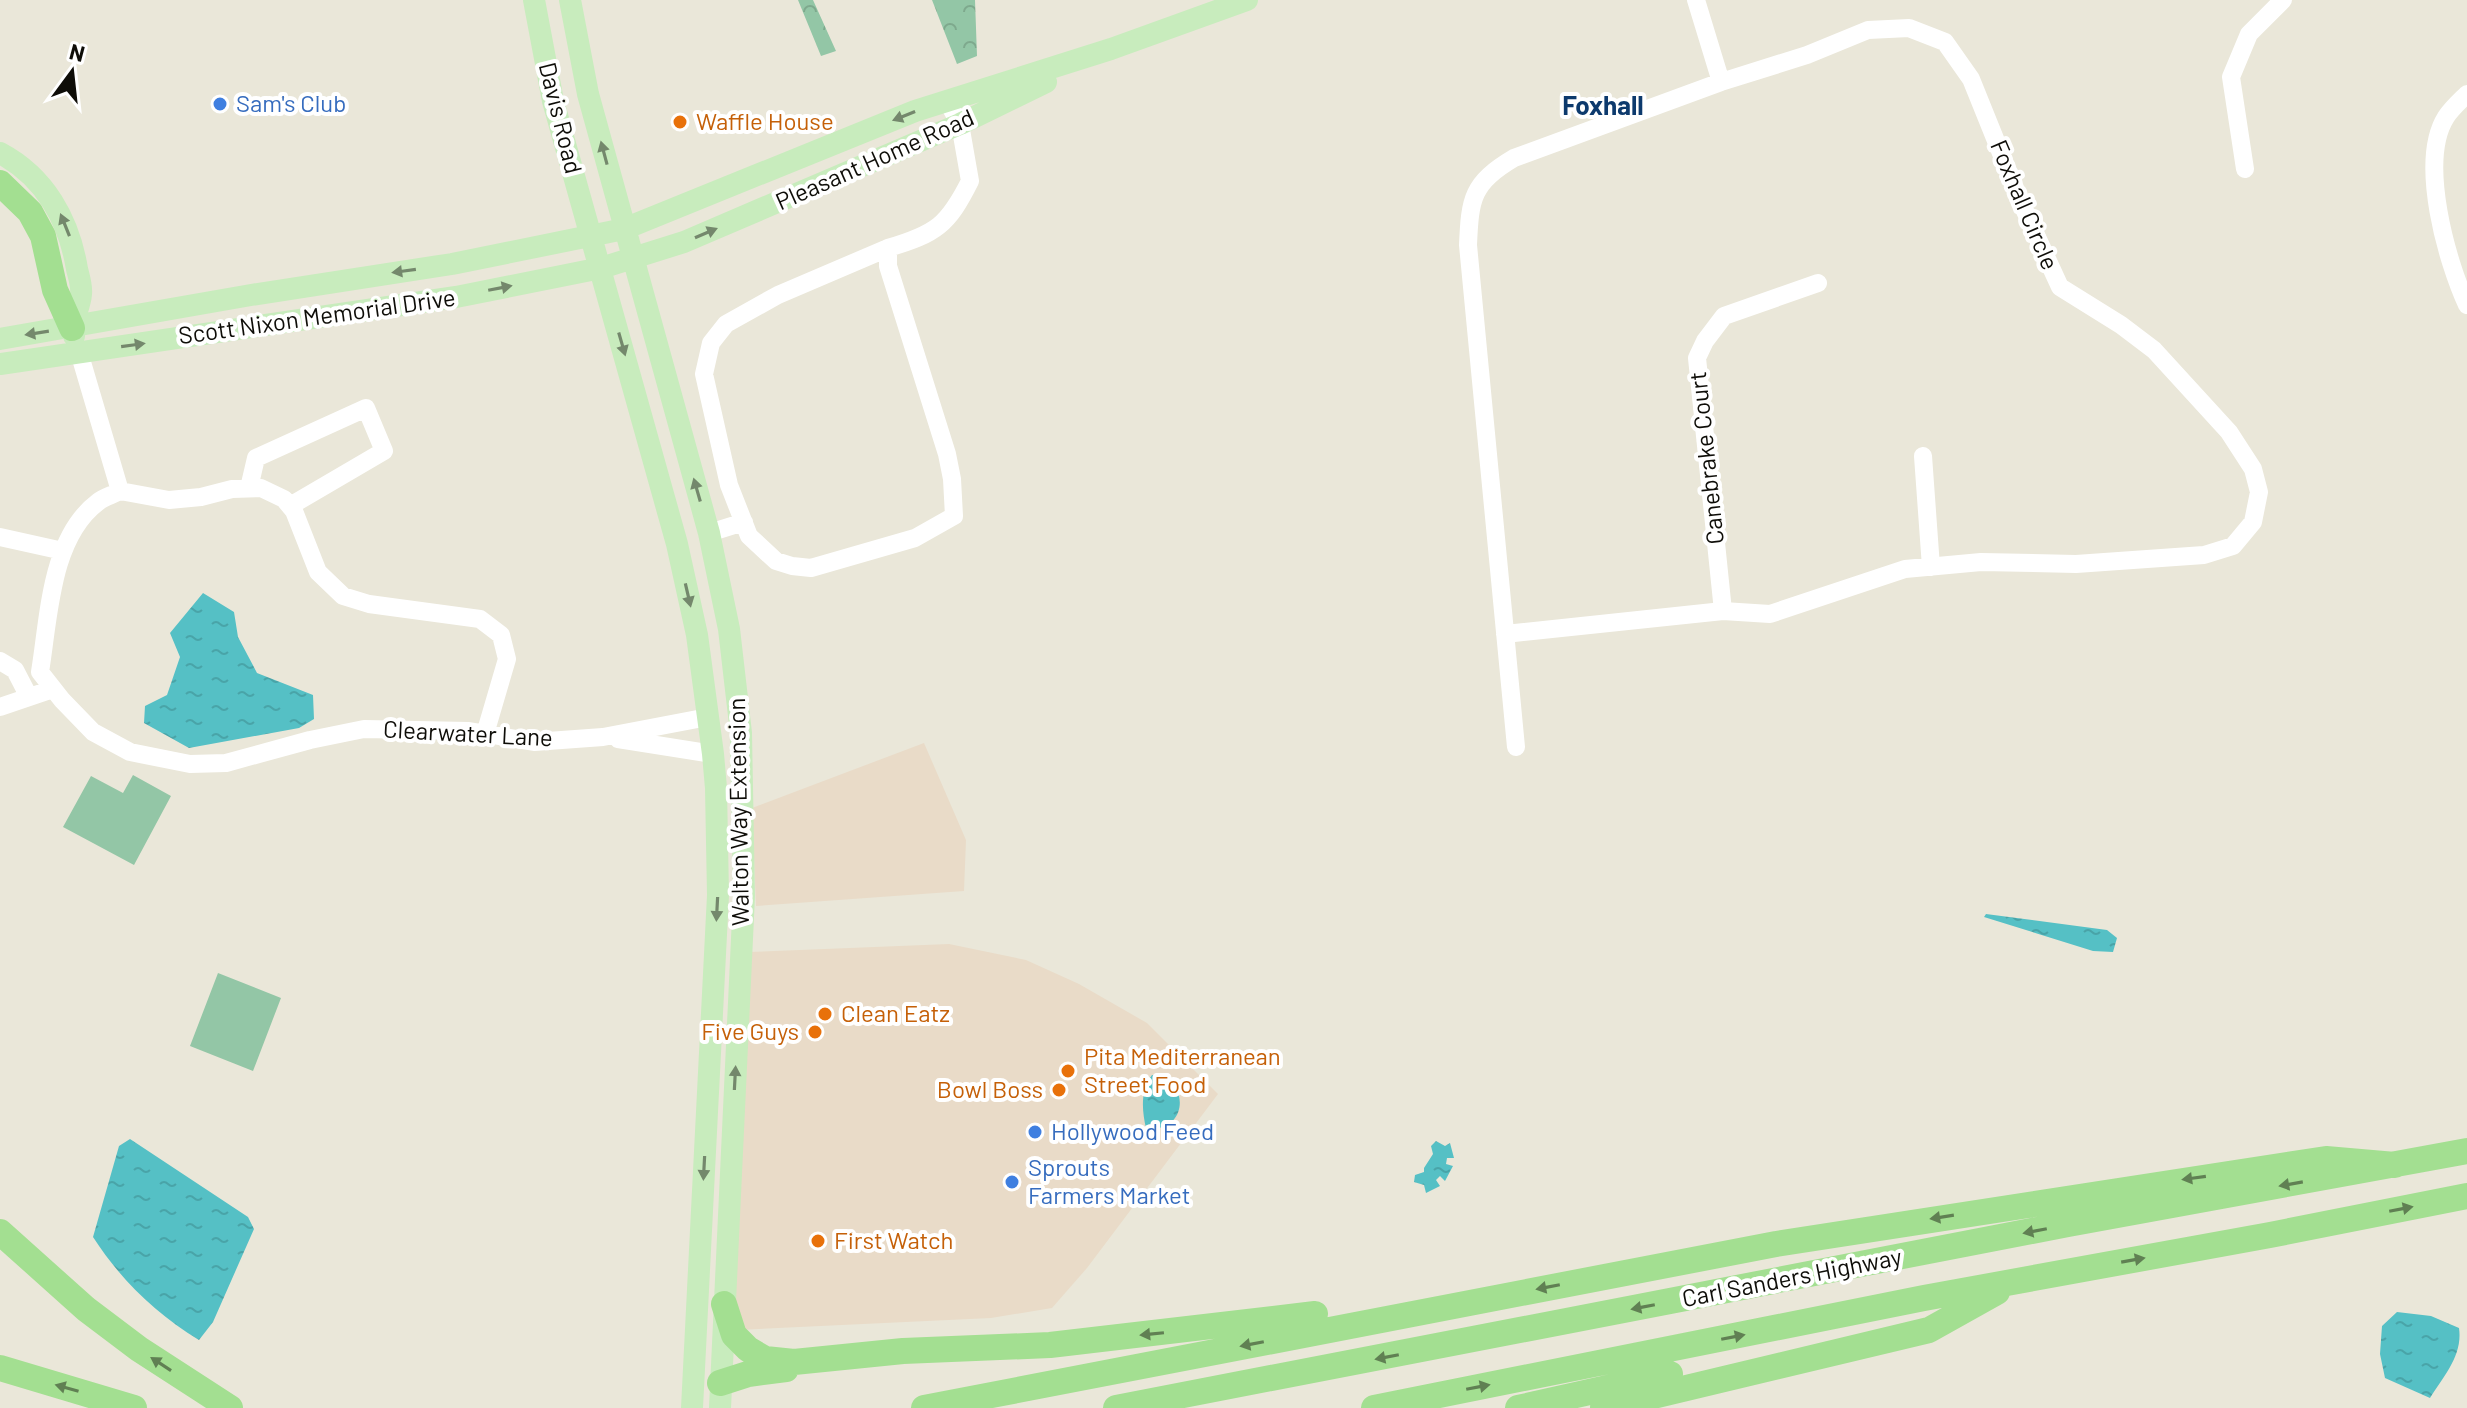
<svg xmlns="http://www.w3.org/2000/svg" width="2467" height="1408" font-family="Barlow,sans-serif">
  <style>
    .commercial { fill: #e9dbc8 }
    .green { fill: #93c6a6 }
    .forest { fill: url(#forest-crowns) }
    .water { fill: url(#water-ripples) }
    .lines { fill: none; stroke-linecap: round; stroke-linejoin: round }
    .minor { stroke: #fff; stroke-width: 18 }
    .major { stroke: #c8ecbd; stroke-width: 22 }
    .highway { stroke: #a3df91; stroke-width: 26 }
    .oneway { fill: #74886c }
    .oneway2 { fill: #608053 }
    .shop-dot { fill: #3f7fe0; stroke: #fff; stroke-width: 3 }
    .food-dot { fill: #e8710a; stroke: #fff; stroke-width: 3 }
    .labels { text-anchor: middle; stroke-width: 8; stroke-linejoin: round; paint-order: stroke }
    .shop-label { font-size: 24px; fill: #366cbe; stroke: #fff; text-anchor: start }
    .street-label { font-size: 24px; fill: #0e0d08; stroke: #fff }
    .food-label { font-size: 24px; fill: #c56008; stroke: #fff; text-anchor: start }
    .neighbourhood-label { font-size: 26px; font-weight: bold; fill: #0d3a6d; stroke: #fff }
  </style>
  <defs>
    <pattern id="forest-crowns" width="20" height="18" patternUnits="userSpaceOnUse" patternTransform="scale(2)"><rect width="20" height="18" fill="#93c6a6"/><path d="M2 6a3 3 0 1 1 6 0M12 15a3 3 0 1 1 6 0" fill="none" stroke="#7ea98d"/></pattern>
    <pattern id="water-ripples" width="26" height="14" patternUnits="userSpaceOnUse" patternTransform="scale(2)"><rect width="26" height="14" fill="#55c0c5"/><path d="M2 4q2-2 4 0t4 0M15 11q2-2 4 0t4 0" fill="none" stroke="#49a4a8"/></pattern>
  </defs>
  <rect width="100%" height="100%" fill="#eae7d9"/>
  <path class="commercial" d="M 924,743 L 966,840 L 964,891 L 756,906 L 752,808 Z
    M 949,944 L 1026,960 L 1079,984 L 1147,1023 L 1218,1094 L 1087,1268 L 1052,1308 L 991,1318 L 738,1330 L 730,1311 L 749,952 Z"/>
  <path class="green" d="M 133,775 L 171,796 L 134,865 L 63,827 L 91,776 L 123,793 Z
    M 218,973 L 281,998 L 253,1071 L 190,1046 Z"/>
  <path class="forest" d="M 798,0 L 813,0 L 836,51 L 821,56 Z
    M 932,0 L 975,0 L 977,56 L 957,64 Z"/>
  <path class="water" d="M 203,593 L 234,612 L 238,637 L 257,673 L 313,695 L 314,719 L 299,728 L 189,748 L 144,723 L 145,706 L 167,695 L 180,657 L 170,633 Z
    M 1986,914 L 2107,930 L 2117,938 L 2113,952 L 2093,951 L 1984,917 Z
    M 1152,1075 C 1191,1076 1189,1135 1146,1128 C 1142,1111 1140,1090 1152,1075 Z
    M 130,1139 L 248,1217 L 254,1229 L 213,1322 L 199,1340 C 156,1314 120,1279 93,1237 L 119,1146 Z
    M 1436,1141 L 1445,1146 L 1450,1143 L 1454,1158 L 1447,1158 L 1446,1164 L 1453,1166 L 1445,1181 L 1440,1176 L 1436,1180 L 1440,1186 L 1426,1193 L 1424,1185 L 1414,1182 L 1415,1175 L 1424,1172 L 1424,1168 L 1433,1154 L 1431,1146 Z
    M 2397,1312 L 2431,1316 L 2459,1328 C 2463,1355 2444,1376 2430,1398 L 2385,1378 L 2380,1354 L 2382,1326 Z"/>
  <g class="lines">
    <path class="minor" d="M 1696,0 L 1721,82
      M 2467,94 C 2460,101 2451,109 2446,117 C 2418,161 2447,262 2467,305
      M 2245,169 L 2231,77 L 2249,34 L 2283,0
      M 888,248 L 778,295 L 726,324 L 711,343 L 704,374 L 729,485 L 749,536 L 776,561 L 792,566 L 811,568 L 915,538 L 954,516 L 952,479 L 947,454 L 888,266 L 888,248 C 936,234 948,225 970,181 L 960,124 L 947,101
      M 79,352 L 120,491
      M 1923,456 L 1931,567
      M 249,488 L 256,458 L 366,408 L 384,451 L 290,506
      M 120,491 C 113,495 104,497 98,502 C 50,538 49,618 40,672 L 62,700 L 93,732 L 130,752 L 190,764 L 226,763 L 310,740 L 364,729 L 469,731 L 534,742 L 603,737 L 708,717
      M 120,491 L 169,500 L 201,497 L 232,489 L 261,488 L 284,499 L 294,511 L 318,572 L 343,596 L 369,604 L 480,619 L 501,635 L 507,659 L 485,734
      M 709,533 L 744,522
      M 0,537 L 63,551
      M 1723,611 L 1697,358 L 1705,341 L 1724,316 L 1818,283
      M 1505,634 L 1723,611 L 1770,614 L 1905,569 L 1981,562 L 2076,564 L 2204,555 L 2233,546 L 2253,522 L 2259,492 L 2253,469 L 2229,432 L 2154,350 L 2121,325 L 2060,287 L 2019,198 L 1971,79 L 1945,42 L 1909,28 L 1868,30 L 1807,55 L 1721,82 L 1514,158 C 1472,183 1470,198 1468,245 L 1516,747
      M 0,661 L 15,670 L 29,697
      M 0,707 L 53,689
      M 618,739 L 713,754"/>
    <path class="major" d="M 534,0 L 553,101 L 677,544 L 697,635 L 713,754 L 716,788 L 718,895 L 692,1408
      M 570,0 L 588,94 L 709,533 L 729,629 L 741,733 L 744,896 L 720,1408
      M 0,153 C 45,177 69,220 77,269 C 79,277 82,286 81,294 C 80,309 70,321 74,336
      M 0,339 L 251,295 L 452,264 L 624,229 L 915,111 L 1111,49 L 1247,0
      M 0,364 L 456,297 L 601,268 L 684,242 L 960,124 L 1046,82"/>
    <path class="highway" d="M 0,183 L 30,212 L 43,236 L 55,290 L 72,328
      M 0,1232 L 86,1309 L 139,1349 L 230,1408
      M 724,1304 L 734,1335 L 748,1349 L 765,1359 L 794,1362 L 903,1351 L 1050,1345 L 1315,1314
      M 0,1368 L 134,1408
      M 720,1383 L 748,1374 L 786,1369
      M 924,1408 L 1776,1244 L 2326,1159 L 2395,1165
      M 1116,1408 L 2068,1224 L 2467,1151
      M 1374,1408 L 1924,1298 L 2270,1235 L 2467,1196
      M 1518,1408 L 1670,1374
      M 1603,1408 L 1929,1330 L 1997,1292"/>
  </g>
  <defs><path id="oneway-solid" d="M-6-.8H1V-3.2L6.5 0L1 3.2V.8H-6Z" transform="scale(2)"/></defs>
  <g class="oneway">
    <use href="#oneway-solid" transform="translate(904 116) rotate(158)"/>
    <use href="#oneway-solid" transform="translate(604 153) rotate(-105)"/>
    <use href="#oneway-solid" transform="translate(65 225) rotate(-112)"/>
    <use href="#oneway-solid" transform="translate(706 233) rotate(-23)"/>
    <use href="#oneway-solid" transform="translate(404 271) rotate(172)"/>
    <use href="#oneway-solid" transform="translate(500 288) rotate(-11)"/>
    <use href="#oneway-solid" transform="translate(37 333) rotate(171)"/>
    <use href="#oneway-solid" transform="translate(622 344) rotate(74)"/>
    <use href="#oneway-solid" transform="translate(133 345) rotate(-8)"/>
    <use href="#oneway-solid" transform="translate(697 490) rotate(-106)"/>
    <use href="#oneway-solid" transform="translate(688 595) rotate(77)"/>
    <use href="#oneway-solid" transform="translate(717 909) rotate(93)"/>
    <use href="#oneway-solid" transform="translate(735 1078) rotate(-87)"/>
    <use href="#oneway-solid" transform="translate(704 1168) rotate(93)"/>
  </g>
  <g class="oneway2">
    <use href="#oneway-solid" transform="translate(2194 1178) rotate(172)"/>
    <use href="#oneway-solid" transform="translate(2291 1184) rotate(170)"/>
    <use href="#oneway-solid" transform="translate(2401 1209) rotate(-11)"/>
    <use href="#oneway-solid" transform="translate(1942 1217) rotate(171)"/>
    <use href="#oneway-solid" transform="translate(2035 1231) rotate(169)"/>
    <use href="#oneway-solid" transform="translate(2133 1260) rotate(-10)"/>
    <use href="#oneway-solid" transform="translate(1548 1287) rotate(169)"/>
    <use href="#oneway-solid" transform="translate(1643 1307) rotate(169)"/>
    <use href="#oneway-solid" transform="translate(1152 1334) rotate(174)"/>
    <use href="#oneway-solid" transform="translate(1733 1337) rotate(-11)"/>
    <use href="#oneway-solid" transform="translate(1252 1344) rotate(169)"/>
    <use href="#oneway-solid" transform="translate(1387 1357) rotate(169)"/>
    <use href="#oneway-solid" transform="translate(161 1364) rotate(-147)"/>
    <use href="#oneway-solid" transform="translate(1478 1387) rotate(-11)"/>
    <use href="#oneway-solid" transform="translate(67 1388) rotate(-164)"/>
  </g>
  <g class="shop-dot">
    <circle cx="220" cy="104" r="8"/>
    <circle cx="1035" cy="1132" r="8"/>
    <circle cx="1012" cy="1182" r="8"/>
  </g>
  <g class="food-dot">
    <circle cx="680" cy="122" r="8"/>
    <circle cx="825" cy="1014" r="8"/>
    <circle cx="815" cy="1032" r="8"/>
    <circle cx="1068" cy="1071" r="8"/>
    <circle cx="1059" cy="1090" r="8"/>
    <circle cx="818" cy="1241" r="8"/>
  </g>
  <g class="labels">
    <g class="shop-label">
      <text x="236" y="112">Sam's Club</text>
      <text x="1051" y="1140">Hollywood Feed</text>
      <text x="1028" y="1176">Sprouts<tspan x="1028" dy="28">Farmers Market</tspan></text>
    </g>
    <g class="street-label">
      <text transform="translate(560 118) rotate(76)" y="8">Davis Road</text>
      <text transform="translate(875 160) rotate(-24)" y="8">Pleasant Home Road</text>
      <text transform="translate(2024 205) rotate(67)" y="8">Foxhall Circle</text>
      <text transform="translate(317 317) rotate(-8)" y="8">Scott Nixon Memorial Drive</text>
      <text transform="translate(1707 458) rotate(-96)" y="8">Canebrake Court</text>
      <text transform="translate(468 734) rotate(3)" y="8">Clearwater Lane</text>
      <text transform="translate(739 812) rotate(-91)" y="8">Walton Way Extension</text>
      <text transform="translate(1792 1278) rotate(-11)" y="8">Carl Sanders Highway</text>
    </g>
    <g class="food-label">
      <text x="696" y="130">Waffle House</text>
      <text x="841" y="1022">Clean Eatz</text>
      <text x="799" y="1040" text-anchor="end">Five Guys</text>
      <text x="1084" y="1065">Pita Mediterranean<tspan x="1084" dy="28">Street Food</tspan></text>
      <text x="1043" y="1098" text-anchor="end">Bowl Boss</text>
      <text x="834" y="1249">First Watch</text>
    </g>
    <g class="neighbourhood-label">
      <text x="1603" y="115">Foxhall</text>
    </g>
  </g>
  <g transform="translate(72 72) rotate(15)" stroke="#ffffff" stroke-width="6" paint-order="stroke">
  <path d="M0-6L14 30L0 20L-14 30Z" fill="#0e0d08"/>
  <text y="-12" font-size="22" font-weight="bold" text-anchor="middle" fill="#0e0d08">N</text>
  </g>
</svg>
